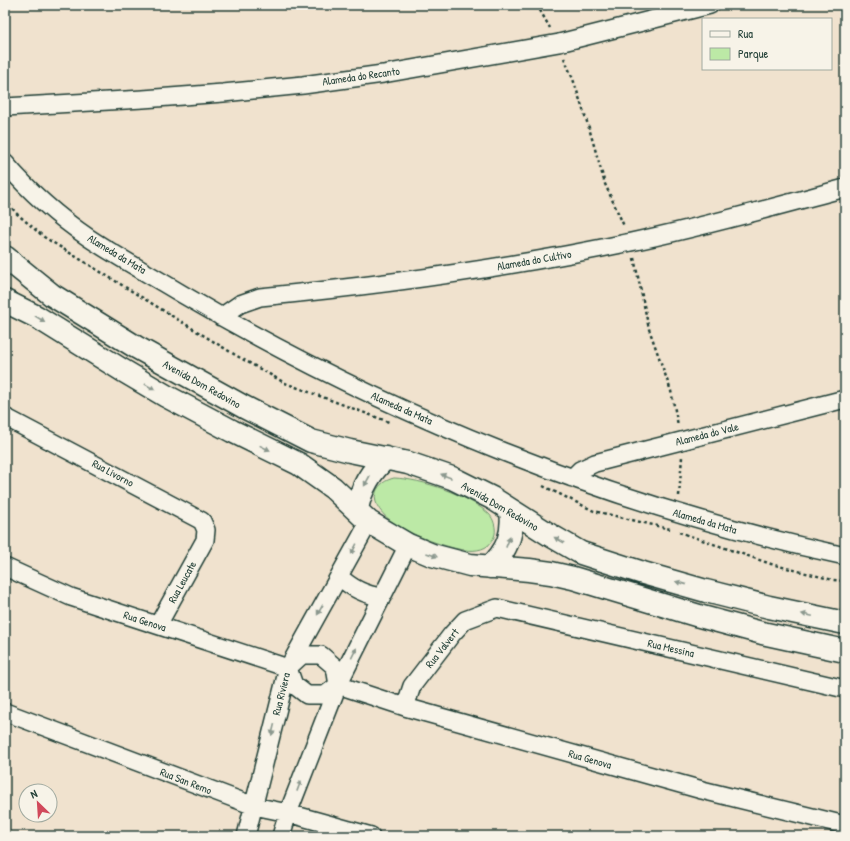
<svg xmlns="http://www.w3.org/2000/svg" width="850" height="841" font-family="'Patrick Hand',sans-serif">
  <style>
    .green { fill: #bce9a6; stroke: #6e936d }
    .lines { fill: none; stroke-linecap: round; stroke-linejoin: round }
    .street-casing { stroke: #1f3d34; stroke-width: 20 }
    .secondary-casing { stroke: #1f3d34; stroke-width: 25 }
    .path { stroke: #1f3d34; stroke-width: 2.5; stroke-dasharray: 3 3; stroke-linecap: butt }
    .street { stroke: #f7f3e8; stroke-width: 17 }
    .secondary { stroke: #f7f3e8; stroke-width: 22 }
    .oneway { fill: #8b988e }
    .labels { text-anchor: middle; stroke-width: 3; stroke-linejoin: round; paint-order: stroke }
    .street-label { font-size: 11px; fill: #1f3d34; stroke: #f7f3e8 }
  </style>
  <rect width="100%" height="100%" fill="#f0e2ce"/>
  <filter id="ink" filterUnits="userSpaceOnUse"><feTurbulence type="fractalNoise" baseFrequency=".025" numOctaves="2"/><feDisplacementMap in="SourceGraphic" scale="8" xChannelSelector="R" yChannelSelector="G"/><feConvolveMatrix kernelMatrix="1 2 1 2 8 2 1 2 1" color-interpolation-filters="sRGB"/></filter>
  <g filter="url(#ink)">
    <path class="green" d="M 394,478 C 422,479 468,495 489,514 C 494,519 496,528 495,534 C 488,561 452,548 434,542 C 416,536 369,517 376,492 C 379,484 386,480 394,478 Z"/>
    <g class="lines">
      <defs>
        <path id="street" d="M 5,107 L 143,99 L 223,93 L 303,85 L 383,74 L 559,43 L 710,5
          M 5,163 C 29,191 58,217 89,238 C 119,258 151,275 182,294 C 387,415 612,506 845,556
          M 221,317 L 240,304 L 260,297 C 384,285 508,268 631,242 C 703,227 774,207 845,188
          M 5,417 L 202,521 L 206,530 L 205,540 L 158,625
          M 572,478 L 580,470 L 595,463 L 845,399
          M 5,567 L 71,597 L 288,668
          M 339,576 C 352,589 365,595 382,597
          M 290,666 L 302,655 L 321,655 L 335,667 L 338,685
          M 288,668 L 294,685 L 307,695 L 325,695 L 338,685
          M 338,685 L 405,707 L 702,790 L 845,825
          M 405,707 L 412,686 L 452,634 L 465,620 L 497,608 L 845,689
          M 5,712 L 254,806 L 288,813 L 371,836
          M 246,836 L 288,668 L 369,522
          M 281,836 L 288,813 L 338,685 L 408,545"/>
        <path id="secondary" d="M 5,257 L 52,295 L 136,347 L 244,407 L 311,441 L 350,451 L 408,463 L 452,478 L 492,498 L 550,535 L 581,553 L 643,573 L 706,591 L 769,607 L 845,623
          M 5,301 L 37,317 L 122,370 L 166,396 L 232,431 L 299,464 L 333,488 L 369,522 L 408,545 L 432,555 L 470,565 L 529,570 L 551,573 L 573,578 L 699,616 L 762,633 L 845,651
          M 357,509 C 361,488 370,472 386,458
          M 490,567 C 507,551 514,534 511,511"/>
      </defs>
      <use href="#street" class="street-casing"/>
      <use href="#secondary" class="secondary-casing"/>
      <path class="path" d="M 537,5 L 550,28
        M 564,58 L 573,79 L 589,128 L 605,184 L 624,226
        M 5,199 L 16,213 L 44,237 L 237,356 L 285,383 L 389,422
        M 634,258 L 649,329 L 671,391 L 678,425
        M 543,486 L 594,511 L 670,529
        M 679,496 L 682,457
        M 679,532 L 771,564 L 833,580 L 845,581"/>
      <use href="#street" class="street"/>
      <use href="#secondary" class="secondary"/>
    </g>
    <defs><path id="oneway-solid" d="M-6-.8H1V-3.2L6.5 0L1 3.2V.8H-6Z"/></defs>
    <g class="oneway">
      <use href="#oneway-solid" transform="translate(40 319) rotate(31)"/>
      <use href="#oneway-solid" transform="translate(150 387) rotate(30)"/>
      <use href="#oneway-solid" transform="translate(265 448) rotate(26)"/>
      <use href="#oneway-solid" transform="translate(446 476) rotate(-159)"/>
      <use href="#oneway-solid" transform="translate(367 481) rotate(119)"/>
      <use href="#oneway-solid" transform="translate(559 540) rotate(-151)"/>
      <use href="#oneway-solid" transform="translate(508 542) rotate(-69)"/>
      <use href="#oneway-solid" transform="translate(354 549) rotate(118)"/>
      <use href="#oneway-solid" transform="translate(432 555) rotate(20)"/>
      <use href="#oneway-solid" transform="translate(681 583) rotate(-164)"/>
      <use href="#oneway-solid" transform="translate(320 610) rotate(119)"/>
      <use href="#oneway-solid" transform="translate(807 615) rotate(-168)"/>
      <use href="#oneway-solid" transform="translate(354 653) rotate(-64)"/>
      <use href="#oneway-solid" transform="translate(273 730) rotate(104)"/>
      <use href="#oneway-solid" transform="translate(299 786) rotate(-69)"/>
    </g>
  </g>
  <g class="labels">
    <g class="street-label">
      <text transform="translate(361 76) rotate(-8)" y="4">Alameda do Recanto</text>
      <text transform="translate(117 254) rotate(31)" y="4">Alameda da Mata</text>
      <text transform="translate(534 260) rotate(-10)" y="4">Alameda do Cultivo</text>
      <text transform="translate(202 384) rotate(29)" y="4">Avenida Dom Redovino</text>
      <text transform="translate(402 408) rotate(24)" y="4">Alameda da Mata</text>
      <text transform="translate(707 434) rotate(-14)" y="4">Alameda do Vale</text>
      <text transform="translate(113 473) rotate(28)" y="4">Rua Livorno</text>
      <text transform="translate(500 506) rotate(30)" y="4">Avenida Dom Redovino</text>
      <text transform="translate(705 521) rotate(16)" y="4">Alameda da Mata</text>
      <text transform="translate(182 582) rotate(-61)" y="4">Rua Leucate</text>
      <text transform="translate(145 621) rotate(18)" y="4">Rua Genova</text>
      <text transform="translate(442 648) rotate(-52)" y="4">Rua Valvert</text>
      <text transform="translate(671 648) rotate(13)" y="4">Rua Messina</text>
      <text transform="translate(281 694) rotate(-76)" y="4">Rua Riviera</text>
      <text transform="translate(590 759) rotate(16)" y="4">Rua Genova</text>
      <text transform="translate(186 781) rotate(21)" y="4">Rua San Remo</text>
    </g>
  </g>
  <rect width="850" height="841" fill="none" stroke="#f7f3e8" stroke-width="20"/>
  <rect x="10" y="10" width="830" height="821" fill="none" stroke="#1f3d34" stroke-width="1.5" filter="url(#ink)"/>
  <rect x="702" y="18" width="130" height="52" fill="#f7f3e8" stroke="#a1aaa0"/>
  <rect x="710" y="31" width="20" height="6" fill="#f7f3e8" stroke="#a1aaa0"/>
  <text x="738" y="38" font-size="12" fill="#1f3d34">Rua</text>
  <rect x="710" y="48" width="20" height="12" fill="#bce9a6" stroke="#a1aaa0"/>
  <text x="738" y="58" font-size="12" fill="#1f3d34">Parque</text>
  <g transform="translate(38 803) rotate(335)"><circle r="19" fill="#f7f3e8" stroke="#a1aaa0"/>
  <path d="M0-3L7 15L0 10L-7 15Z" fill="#d1495b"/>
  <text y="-6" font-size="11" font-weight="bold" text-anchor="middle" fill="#1f3d34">N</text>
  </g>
</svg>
